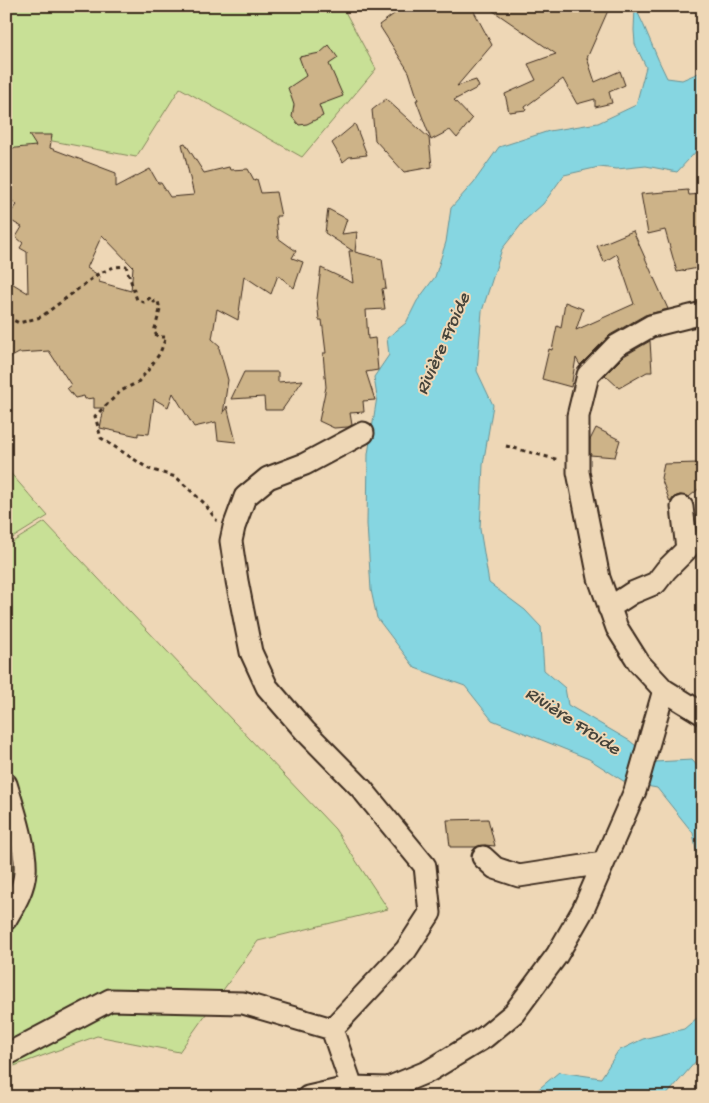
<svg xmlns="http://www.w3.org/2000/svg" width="709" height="1103" font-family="'Gochi Hand',sans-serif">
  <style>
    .green { fill: #c8e096; stroke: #82855a }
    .water { fill: #86d6e1; stroke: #689193 }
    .building { fill: #cdb388; stroke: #3b2a1e; fill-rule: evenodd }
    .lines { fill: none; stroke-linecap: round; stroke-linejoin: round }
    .minor-casing { stroke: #3b2a1e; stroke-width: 25 }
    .path { stroke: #3b2a1e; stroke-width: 3; stroke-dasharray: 4 4; stroke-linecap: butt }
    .minor { stroke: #eed7b6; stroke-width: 21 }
    .labels { text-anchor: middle; stroke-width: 4; stroke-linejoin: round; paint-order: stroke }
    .water-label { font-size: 19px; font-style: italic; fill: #46443b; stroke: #eed7b6 }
  </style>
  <rect width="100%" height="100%" fill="#eed7b6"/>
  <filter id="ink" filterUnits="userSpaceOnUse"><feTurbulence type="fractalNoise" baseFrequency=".02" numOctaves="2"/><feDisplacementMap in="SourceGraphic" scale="10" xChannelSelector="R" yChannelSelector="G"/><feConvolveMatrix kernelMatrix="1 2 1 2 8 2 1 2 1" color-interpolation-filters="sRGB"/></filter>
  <g filter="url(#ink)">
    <path class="green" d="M 6,6 L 342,6 L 376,69 L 302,157 L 180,88 L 136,157 L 42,139 L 6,195 Z
      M 6,468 L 48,516 L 6,542 Z
      M 45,522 L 335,829 L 388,909 L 258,941 L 179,1052 L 97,1036 L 6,1069 L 6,546 Z"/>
    <path class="water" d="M 635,7 C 647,30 655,55 667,78 L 682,80 L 703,71 L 703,144 L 677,172 L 646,166 L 617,169 L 599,167 L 564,175 L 543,204 L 525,220 L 502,249 L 482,311 L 477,371 L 493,405 L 483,465 L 480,529 L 489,583 L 525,610 L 541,627 L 544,670 L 565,688 L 568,705 L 630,741 L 655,762 L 692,760 L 703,772 L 703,889 L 693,833 L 657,788 L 625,782 L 589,759 L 492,720 L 465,686 L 415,668 L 377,618 L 371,590 L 367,524 L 368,454 L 377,397 L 374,377 L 389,355 L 387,338 L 406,323 L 417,301 L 435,277 L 446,242 L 451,208 L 474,182 L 499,147 L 549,131 L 598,123 L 636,105 L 646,67 L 635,44 L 634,30 Z
      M 703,1013 L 703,1053 L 665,1097 L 529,1097 L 559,1072 L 601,1078 L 618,1051 L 643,1039 L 684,1029 Z"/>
    <path class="building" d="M 405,6 L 471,6 L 492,45 L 457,86 L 476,80 L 479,87 L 454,100 L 472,119 L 457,138 L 450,130 L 431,140 L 416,100 L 418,100 L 409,72 L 379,25 Z
      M 486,6 L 610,6 L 587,58 L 595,82 L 620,71 L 625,85 L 609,92 L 612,103 L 595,107 L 595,99 L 577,104 L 563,79 L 525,107 L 526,110 L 509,112 L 505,94 L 536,80 L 528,64 L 556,54 Z
      M 329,45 L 338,58 L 329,64 L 343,96 L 319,105 L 323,116 L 307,124 L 299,125 L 292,117 L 294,105 L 288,88 L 306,76 L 299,57 L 320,53 Z
      M 386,99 L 429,138 L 432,167 L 404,172 L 375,140 L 372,110 Z
      M 355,124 L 367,155 L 349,157 L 343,162 L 332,143 Z
      M 29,135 L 52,135 L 50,148 L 116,173 L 116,187 L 150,169 L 158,183 L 161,183 L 170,197 L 194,195 L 182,144 L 185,143 L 204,173 L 229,167 L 230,170 L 248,169 L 254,180 L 257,179 L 261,193 L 276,192 L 281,216 L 276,216 L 278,238 L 296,251 L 292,258 L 303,262 L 294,288 L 278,275 L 271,294 L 244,276 L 238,320 L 217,309 L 212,339 L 220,346 L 219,348 L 228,380 L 223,414 L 227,406 L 236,442 L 218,440 L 216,422 L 194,427 L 173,393 L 168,407 L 154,399 L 149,434 L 138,433 L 138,436 L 100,428 L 104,408 L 94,408 L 94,398 L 85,399 L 84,396 L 75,398 L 67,388 L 71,385 L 49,351 L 19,353 L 6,360 L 6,291 L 10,282 L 28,293 L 27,252 L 20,248 L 23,243 L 16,237 L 22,227 L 6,218 L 17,205 L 6,195 L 6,149 L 36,146 ZM 102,235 L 133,267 L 131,291 L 99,282 L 100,276 L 87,268 Z
      M 688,190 L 689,195 L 703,194 L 703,267 L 677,272 L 665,230 L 648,234 L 641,194 Z
      M 328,209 L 347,219 L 342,234 L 357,232 L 355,252 L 382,259 L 386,288 L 382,289 L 385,309 L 366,310 L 368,339 L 375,338 L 378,370 L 366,372 L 375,400 L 363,401 L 364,412 L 350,413 L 352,425 L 348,427 L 334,428 L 319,421 L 326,387 L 323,353 L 326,353 L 322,320 L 319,320 L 317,299 L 321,268 L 353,283 L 349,251 L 353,251 L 325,233 Z
      M 633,231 L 668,309 L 645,315 L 610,335 L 580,365 L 576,358 L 571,387 L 542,379 L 549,349 L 552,350 L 557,326 L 561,328 L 565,302 L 583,309 L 576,330 L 634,304 L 617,254 L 604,262 L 597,246 Z
      M 650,341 L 652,372 L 647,372 L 619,388 L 605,375 L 624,356 Z
      M 244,372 L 278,372 L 278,382 L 303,380 L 282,410 L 265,410 L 264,397 L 231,399 Z
      M 596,428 L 620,440 L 615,457 L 590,455 L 590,440 Z
      M 698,463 L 701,487 L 689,497 L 680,495 L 674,497 L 670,502 L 661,478 L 664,464 Z
      M 488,819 L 495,846 L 485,845 L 477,847 L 450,847 L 447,820 Z"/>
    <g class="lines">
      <defs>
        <path id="minor" d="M 703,313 L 651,326 L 616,346 L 588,375 L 578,416 L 578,472 L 599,578 L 617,628 L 639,663 L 664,690 L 703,714
          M 609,608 L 632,593 L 656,583 L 666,570 L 687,549 L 682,507
          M 6,784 C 13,807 27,849 25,872 C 24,889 14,905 6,919
          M 483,857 L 495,868 L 519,876 L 603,863
          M 332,1029 L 406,950 L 430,913 L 425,866 L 361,788 L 305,731 L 267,687 L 251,652 L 237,581 L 231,541 L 234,527 L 245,497 L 268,478 L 305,464 L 363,433
          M 6,1055 L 110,1000 L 243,1003 L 332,1029 L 352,1087
          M 308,1097 L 352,1087 L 388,1088 L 429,1071 L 485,1037 L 514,1013 L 557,955 L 583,910 L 635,791 L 664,690"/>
      </defs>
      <use href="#minor" class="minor-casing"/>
      <path class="path" d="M 6,268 L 9,318 L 19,323 L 41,317 L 98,274 L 114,267 L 126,266 L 137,300 L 144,302 L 151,297 L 154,302 L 158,301 L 160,310 L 154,332 L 158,337 L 166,337 L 160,353 L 149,369 L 138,382 L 121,391 L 95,416 L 101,438 L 149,469 L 176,477 L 204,503 L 217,521
        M 506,446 L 559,460"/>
      <use href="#minor" class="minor"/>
    </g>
  </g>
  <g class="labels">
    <g class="water-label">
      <text transform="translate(441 343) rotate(-66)" y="7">Rivière Froide</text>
      <text transform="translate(574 719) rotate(33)" y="7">Rivière Froide</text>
    </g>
  </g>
  <rect width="709" height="1103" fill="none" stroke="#eed7b6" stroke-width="25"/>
  <rect x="12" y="12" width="684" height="1078" fill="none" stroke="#3b2a1e" stroke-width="2" filter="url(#ink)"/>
</svg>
